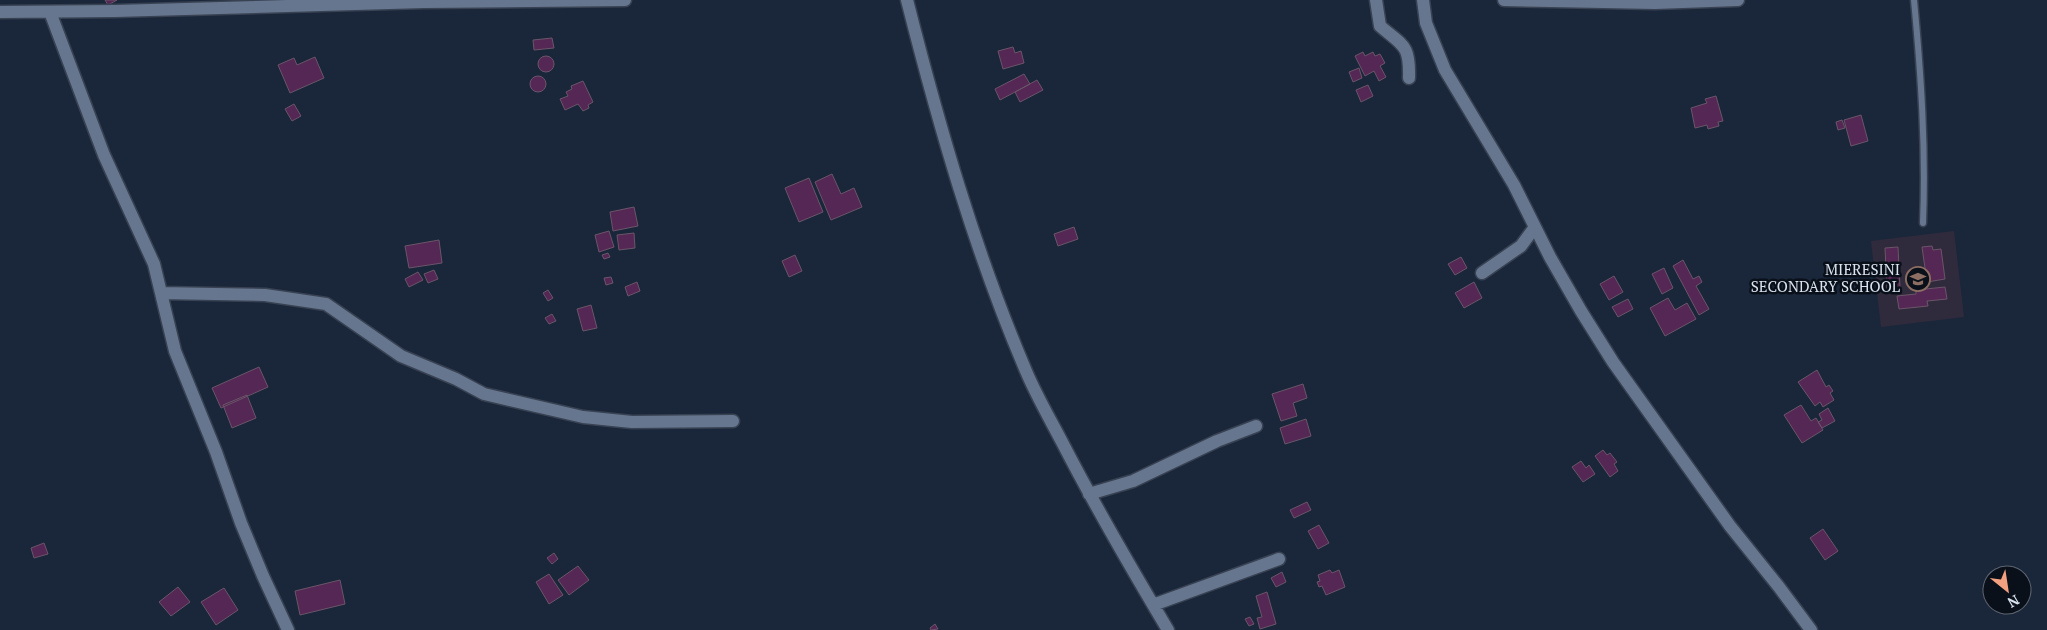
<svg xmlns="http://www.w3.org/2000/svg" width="2047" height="630" font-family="'PT Serif',serif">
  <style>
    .education { fill: #302b3c }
    .building { fill: #552754; stroke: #6a5569 }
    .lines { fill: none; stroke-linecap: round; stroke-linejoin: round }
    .lane-casing { stroke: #384253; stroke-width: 9 }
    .street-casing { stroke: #384253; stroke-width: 15 }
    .lane { stroke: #66768e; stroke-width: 6 }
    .street { stroke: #66768e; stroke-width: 12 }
    .labels { text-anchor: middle; stroke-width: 5; stroke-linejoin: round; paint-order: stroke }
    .poi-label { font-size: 15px; fill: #dae3f0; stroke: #0a1019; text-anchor: end }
  </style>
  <rect width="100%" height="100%" fill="#1a273b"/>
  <path class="education" d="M 1954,231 L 1964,317 L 1881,327 L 1871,241 Z"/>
  <path class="building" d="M 105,0 L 117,0 L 108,5 Z
    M 552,38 L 554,48 L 534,50 L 533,40 Z
    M 1013,47 L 1015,53 L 1021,51 L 1024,63 L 1003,69 L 998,51 Z
    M 1363,52 L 1365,56 L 1373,52 L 1375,56 L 1380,54 L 1385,63 L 1380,66 L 1386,77 L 1379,81 L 1374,71 L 1365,76 L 1355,56 Z
    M538 64a8 8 0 1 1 16 0a8 8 0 1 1-16 0Z
    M 315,57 L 324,78 L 290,93 L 278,65 L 294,58 L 297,65 Z
    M 1359,68 L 1362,78 L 1353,82 L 1349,72 Z
    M 1024,74 L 1030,84 L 1000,100 L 995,89 Z
    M530 84a8 8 0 1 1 16 0a8 8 0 1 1-16 0Z
    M 1037,80 L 1043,90 L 1020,102 L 1015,92 Z
    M 583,81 L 593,102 L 588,105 L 589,108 L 583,111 L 578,104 L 565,110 L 560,99 L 568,96 L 566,92 L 572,89 L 571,86 Z
    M 1368,85 L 1373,96 L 1361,102 L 1356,90 Z
    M 1716,96 L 1723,121 L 1718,122 L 1719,126 L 1708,129 L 1707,125 L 1695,128 L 1691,108 L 1707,103 L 1705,99 Z
    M 294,104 L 301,116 L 292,121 L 285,109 Z
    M 1861,115 L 1868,141 L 1851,146 L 1844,120 Z
    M 1842,120 L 1845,128 L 1838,130 L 1836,122 Z
    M 832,174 L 841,194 L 854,188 L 862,207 L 831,220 L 815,182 Z
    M 809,178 L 823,212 L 799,222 L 785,188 Z
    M 634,207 L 638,226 L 613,231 L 610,212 Z
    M 1074,227 L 1078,239 L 1058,246 L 1054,234 Z
    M 609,231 L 614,247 L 599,252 L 595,235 Z
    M 634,233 L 635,248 L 619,250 L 617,235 Z
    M 439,240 L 442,263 L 409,268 L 405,246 Z
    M 1932,246 L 1933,250 L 1941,249 L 1945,279 L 1927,282 L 1922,247 Z
    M 1898,247 L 1900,288 L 1887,289 L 1885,248 Z
    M 608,253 L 610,257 L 604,259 L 602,255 Z
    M 795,255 L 802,271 L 789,277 L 782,261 Z
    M 1461,257 L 1467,268 L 1455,275 L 1448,264 Z
    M 1683,260 L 1693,279 L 1699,276 L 1702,282 L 1696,286 L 1709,309 L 1699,315 L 1673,266 Z
    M 1664,268 L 1673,288 L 1662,294 L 1652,274 Z
    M 434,270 L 438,279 L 428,283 L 424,274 Z
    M 418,272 L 423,280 L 409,287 L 405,279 Z
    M 1614,276 L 1623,292 L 1609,300 L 1600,284 Z
    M 611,277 L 613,283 L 606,285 L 604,278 Z
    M 637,282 L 640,291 L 628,296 L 625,287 Z
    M 1474,282 L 1482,298 L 1464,308 L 1455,293 Z
    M 1945,287 L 1947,299 L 1927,301 L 1928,306 L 1899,309 L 1897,296 L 1916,294 L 1916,290 Z
    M 548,290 L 553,298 L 548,301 L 543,293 Z
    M 1668,298 L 1675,310 L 1687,303 L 1696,319 L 1665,336 L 1650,308 Z
    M 1628,299 L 1633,309 L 1618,317 L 1612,307 Z
    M 591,305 L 597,328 L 583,331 L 577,309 Z
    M 552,314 L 556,321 L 549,324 L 545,318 Z
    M 259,367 L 268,387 L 221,408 L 212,388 Z
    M 1817,370 L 1826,387 L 1829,385 L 1833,391 L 1830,393 L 1834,400 L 1823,407 L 1820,402 L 1815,406 L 1798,382 Z
    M 1303,384 L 1307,398 L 1293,403 L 1297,416 L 1281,421 L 1272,394 Z
    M 247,395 L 256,418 L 232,428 L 223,405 Z
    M 1801,405 L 1811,421 L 1816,418 L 1823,430 L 1802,443 L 1784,415 Z
    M 1828,408 L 1835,421 L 1822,428 L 1818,422 L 1822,420 L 1819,414 Z
    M 1306,419 L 1311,436 L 1285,444 L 1280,428 Z
    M 1603,450 L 1607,455 L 1610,453 L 1617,462 L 1614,464 L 1618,471 L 1610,477 L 1595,456 Z
    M 1581,461 L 1586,468 L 1589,465 L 1595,474 L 1583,482 L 1572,467 Z
    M 1307,502 L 1311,510 L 1294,518 L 1290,510 Z
    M 1319,525 L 1329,543 L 1318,549 L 1308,531 Z
    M 1823,529 L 1838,551 L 1825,560 L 1810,538 Z
    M 44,543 L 48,554 L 34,558 L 31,548 Z
    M 554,553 L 558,559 L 552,564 L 547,558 Z
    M 578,566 L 589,580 L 569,595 L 558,580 Z
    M 1330,570 L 1332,573 L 1339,570 L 1345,587 L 1326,595 L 1322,586 L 1319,587 L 1317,582 L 1320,581 L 1318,575 Z
    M 1282,572 L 1286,582 L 1276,587 L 1271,578 Z
    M 549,574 L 563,595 L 549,604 L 536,582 Z
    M 340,580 L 345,604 L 300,615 L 295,591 Z
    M 178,587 L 190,602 L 171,616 L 159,602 Z
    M 224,588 L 238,610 L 216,625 L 201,602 Z
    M 1267,592 L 1276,624 L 1260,629 L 1257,618 L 1262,617 L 1256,596 Z
    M 1250,617 L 1254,624 L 1249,626 L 1245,619 Z
    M 935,624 L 938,629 L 931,630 L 930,628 Z"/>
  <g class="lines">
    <defs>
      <path id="lane" d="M 1914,0 C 1921,75 1926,147 1923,223"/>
      <path id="street" d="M 907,0 C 939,126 975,252 1026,371 C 1036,395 1050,419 1062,442 C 1095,506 1131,568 1168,630
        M 1376,0 L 1380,26 C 1403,46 1410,44 1409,78
        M 1423,0 L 1426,23 L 1445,70 L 1514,185 L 1550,257 L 1581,311 L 1613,362 L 1730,526 L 1779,587 L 1811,630
        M 1504,0 L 1655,3 L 1738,0
        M 0,12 L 115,11 L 424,2 L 625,0
        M 50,12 L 104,155 L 154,264 L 175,351 L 216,452 L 241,523 L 263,576 L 288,630
        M 1482,273 L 1521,246 L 1535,227
        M 161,293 L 265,295 L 326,304 L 401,356 L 456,379 L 484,394 L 583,417 L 632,422 L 733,421
        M 1089,494 L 1133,481 L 1217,441 L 1256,426
        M 1153,605 L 1279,559"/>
    </defs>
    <use href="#lane" class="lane-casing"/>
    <use href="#street" class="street-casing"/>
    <use href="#lane" class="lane"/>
    <use href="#street" class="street"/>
  </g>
  <defs>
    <symbol id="school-ring" viewBox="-11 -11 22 22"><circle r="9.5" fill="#0a1019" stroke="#8d6e63" stroke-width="1.5"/><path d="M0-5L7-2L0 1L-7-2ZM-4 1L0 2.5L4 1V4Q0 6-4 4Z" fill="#8d6e63"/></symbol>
  </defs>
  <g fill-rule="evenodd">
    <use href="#school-ring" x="1904" y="265" width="28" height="28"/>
  </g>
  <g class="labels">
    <g class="poi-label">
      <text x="1900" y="275">MIERESINI<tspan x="1900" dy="17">SECONDARY SCHOOL</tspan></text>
    </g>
  </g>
  <g transform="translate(2007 590) rotate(150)"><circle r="24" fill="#0a1019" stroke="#5d646f"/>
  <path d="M0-4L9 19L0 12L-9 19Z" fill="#f2a07f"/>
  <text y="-8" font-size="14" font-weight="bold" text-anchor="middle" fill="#dae3f0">N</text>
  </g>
</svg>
